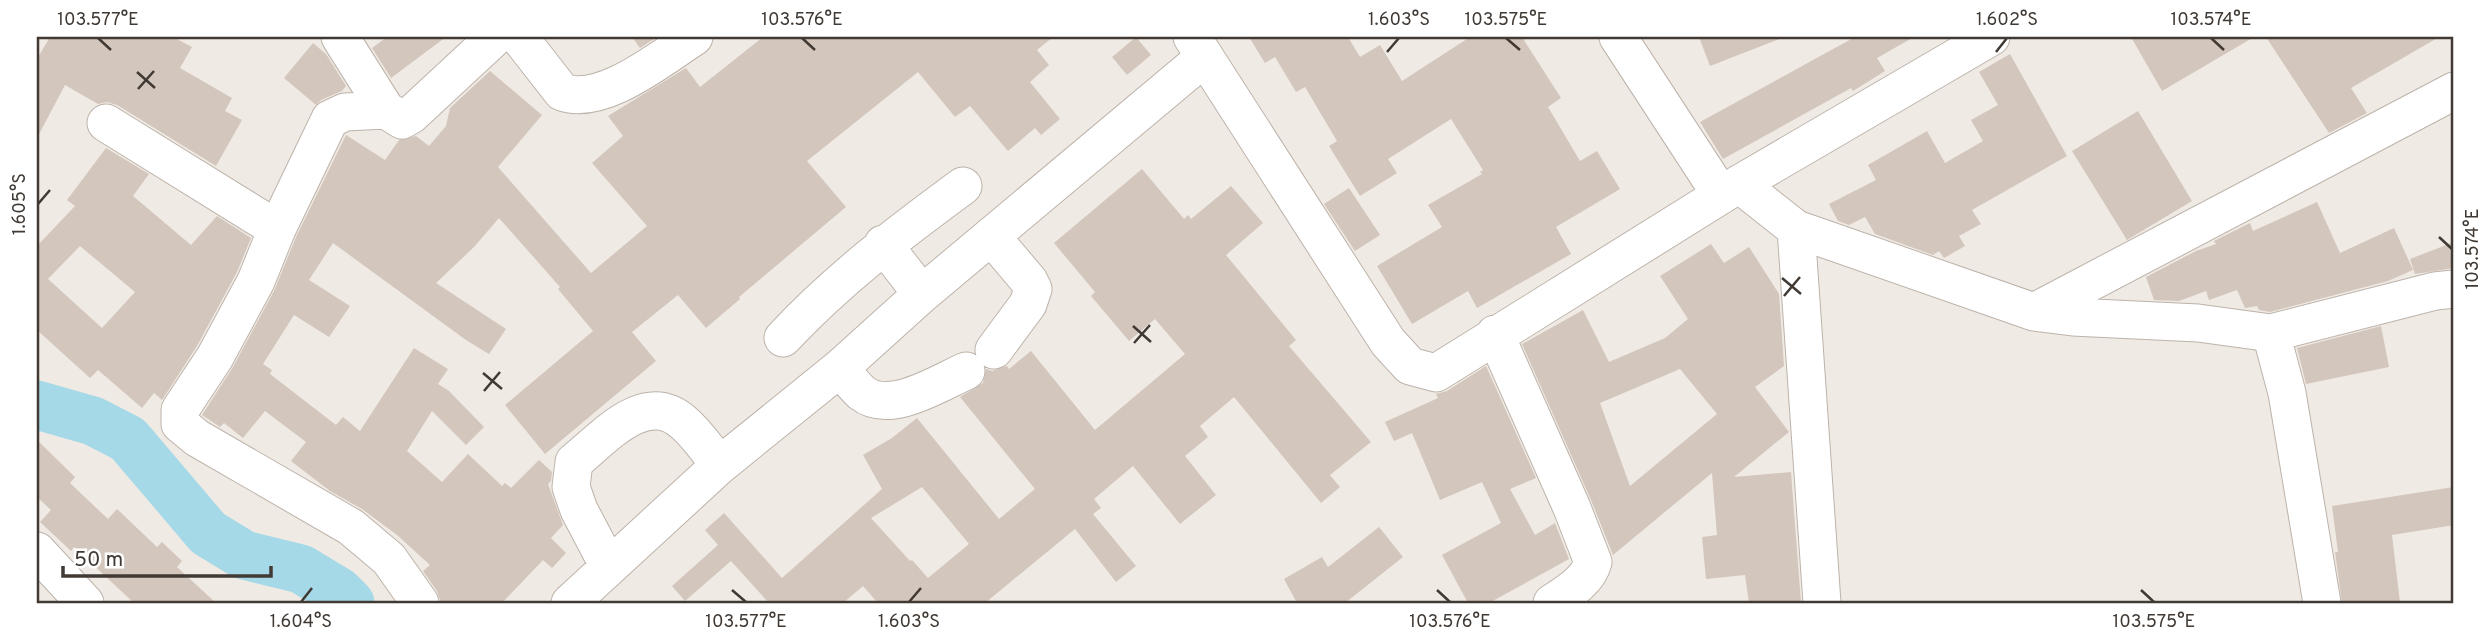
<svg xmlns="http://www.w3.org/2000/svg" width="2491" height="640" font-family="Overpass,sans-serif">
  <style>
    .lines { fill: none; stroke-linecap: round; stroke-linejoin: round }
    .river { stroke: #a5d9e7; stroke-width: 49 }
    .building { fill: #d3c6bd; fill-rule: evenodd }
    .minor-casing { stroke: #bdb3aa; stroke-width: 39 }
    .minor { stroke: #fff; stroke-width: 37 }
    .ticks { fill: none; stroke: #413a34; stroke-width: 2.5 }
    .neatline { fill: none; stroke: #413a34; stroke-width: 2.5 }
    .ticks-label { font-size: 18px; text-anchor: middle; fill: #413a34 }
  </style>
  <rect width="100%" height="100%" fill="#f0eae4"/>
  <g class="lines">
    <path class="river" d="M 37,405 L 93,421 L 128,439 L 208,533 L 244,555 L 301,569 L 339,592 L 350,603"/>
  </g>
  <path class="building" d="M 50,37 L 173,37 L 192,47 L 180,68 L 232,98 L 225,111 L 242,120 L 216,166 L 117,105 L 107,102 L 98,104 L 65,85 L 37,138 L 37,59 Z
    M 387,37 L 446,37 L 391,78 L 372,48 Z
    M 632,37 L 657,37 L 640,48 Z
    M 763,37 L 1053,37 L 1037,50 L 1049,65 L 1030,82 L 1060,119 L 1041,135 L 1035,128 L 1008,151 L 970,106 L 955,117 L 918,72 L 807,161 L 846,207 L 739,297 L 740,299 L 706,328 L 678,295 L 632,332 L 656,361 L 545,454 L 505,405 L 593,331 L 558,289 L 560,287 L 499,218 L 474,247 L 436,283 L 506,329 L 489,354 L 466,340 L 333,243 L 309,280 L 350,306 L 329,337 L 294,315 L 263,364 L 272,370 L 270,374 L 336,425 L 343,417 L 360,431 L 414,348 L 448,369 L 438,384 L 449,391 L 484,427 L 466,445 L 432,411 L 407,451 L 442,482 L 468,454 L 502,486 L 505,483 L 511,488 L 539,460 L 552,472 L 551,481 L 548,484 L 563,525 L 551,538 L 566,553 L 552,568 L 543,560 L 502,603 L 441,603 L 437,591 L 423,571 L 430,565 L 397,535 L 362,509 L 330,491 L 291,461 L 306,442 L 265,411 L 243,438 L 224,423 L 220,427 L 202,415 L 233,367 L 274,291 L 296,237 L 346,135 L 385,160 L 399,140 L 416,136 L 429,146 L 446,126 L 450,108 L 490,71 L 542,115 L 498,167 L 591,273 L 647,226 L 592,163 L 623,136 L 608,116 L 686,68 L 700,87 Z
    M 1136,37 L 1151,55 L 1127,75 L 1112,57 Z
    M 1249,37 L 1348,37 L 1360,57 L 1380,45 L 1402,81 L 1470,37 L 1522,37 L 1561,98 L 1548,107 L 1580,161 L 1597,151 L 1620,189 L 1556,227 L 1571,254 L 1477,308 L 1468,291 L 1412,324 L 1377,266 L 1442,227 L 1428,205 L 1482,174 L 1480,172 L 1483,170 L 1451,119 L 1388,159 L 1397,173 L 1360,196 L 1329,146 L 1337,141 L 1305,87 L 1296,92 L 1275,57 L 1265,63 Z
    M 1699,37 L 1782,37 L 1782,38 L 1710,66 Z
    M 1855,37 L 1914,37 L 1877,58 L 1885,71 L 1853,91 L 1851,88 L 1723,159 L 1700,122 Z
    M 2131,37 L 2254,37 L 2162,91 Z
    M 2266,37 L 2439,37 L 2351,88 L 2367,113 L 2329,133 Z
    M 313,43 L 326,54 L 346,86 L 342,91 L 321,100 L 316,105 L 284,78 Z
    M 2010,54 L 2067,156 L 1972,210 L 1981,224 L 1959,236 L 1965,246 L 1944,258 L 1939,251 L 1933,255 L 1875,234 L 1865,217 L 1849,225 L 1838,221 L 1829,204 L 1876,180 L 1868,165 L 1927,131 L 1945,163 L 1983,141 L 1971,120 L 1998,105 L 1979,72 Z
    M 2138,111 L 2192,201 L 2127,240 L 2072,151 Z
    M 106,148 L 149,174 L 133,196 L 191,245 L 217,216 L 251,238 L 237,272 L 197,346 L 162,400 L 154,393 L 142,408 L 98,370 L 90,378 L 37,330 L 37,246 L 75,206 L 67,200 ZM 80,246 L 135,292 L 102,328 L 48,279 Z
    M 1142,169 L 1184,219 L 1188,215 L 1191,219 L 1231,186 L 1263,223 L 1226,255 L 1296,340 L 1289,346 L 1371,442 L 1330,475 L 1340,487 L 1321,503 L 1234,397 L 1200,426 L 1208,437 L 1185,456 L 1216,495 L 1180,524 L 1133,466 L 1094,499 L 1101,508 L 1093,514 L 1136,566 L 1116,582 L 1075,529 L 985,603 L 878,603 L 863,586 L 843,603 L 769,603 L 731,561 L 685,601 L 672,586 L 718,545 L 705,530 L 724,513 L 782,578 L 882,489 L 863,455 L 892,438 L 917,418 L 999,519 L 1035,489 L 960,397 L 983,383 L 986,369 L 992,371 L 1007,366 L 1009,369 L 1031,351 L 1095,430 L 1185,354 L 1155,319 L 1129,341 L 1091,296 L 1095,292 L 1054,243 ZM 922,487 L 969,544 L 928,578 L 912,560 L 910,561 L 871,518 Z
    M 1349,188 L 1380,235 L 1355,251 L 1324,204 Z
    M 2317,202 L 2340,253 L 2394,228 L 2413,270 L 2388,281 L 2270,312 L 2259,310 L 2257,306 L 2245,308 L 2237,290 L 2209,300 L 2206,291 L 2179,301 L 2154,300 L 2146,277 L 2196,251 L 2216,244 L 2214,241 L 2250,223 L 2253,231 Z
    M 2454,242 L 2454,268 L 2415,274 L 2410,259 Z
    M 1711,244 L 1724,263 L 1749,247 L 1779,294 L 1784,366 L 1755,387 L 1789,432 L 1734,477 L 1791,472 L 1801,603 L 1749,603 L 1745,575 L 1706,579 L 1702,537 L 1717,535 L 1712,473 L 1613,555 L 1591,500 L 1522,344 L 1583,310 L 1609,362 L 1665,338 L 1688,319 L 1660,276 ZM 1680,369 L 1717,414 L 1630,486 L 1600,403 Z
    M 2381,326 L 2389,367 L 2306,384 L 2297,348 Z
    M 1486,366 L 1536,478 L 1510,489 L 1535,535 L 1555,523 L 1569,559 L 1489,603 L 1468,603 L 1442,555 L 1501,523 L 1482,482 L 1440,500 L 1412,433 L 1394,441 L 1385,422 L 1438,398 L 1436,394 L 1447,391 Z
    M 37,440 L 75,477 L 70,483 L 108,519 L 117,509 L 157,547 L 162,542 L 182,561 L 177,567 L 216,603 L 134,603 L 74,547 L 71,551 L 40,522 L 51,510 L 37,497 Z
    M 2454,487 L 2454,525 L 2392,535 L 2400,603 L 2342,603 L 2335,552 L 2338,552 L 2332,506 Z
    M 1379,527 L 1403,557 L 1345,603 L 1297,603 L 1284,579 L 1322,557 L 1328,567 Z"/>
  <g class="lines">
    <defs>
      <path id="minor" d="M 340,37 L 386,110 L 402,120 L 411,115 L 495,37
        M 519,37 L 562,92 C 602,107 661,58 694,37
        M 1192,37 L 1388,342 L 1410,366 L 1436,373 L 1739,184 L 1991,37
        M 1618,37 L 1721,195
        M 386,110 L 345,112 L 330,119 L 277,229 L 256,281 L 215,357 L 180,410 L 180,424 L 197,438 L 351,527 L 389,559 L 420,603
        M 106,123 L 277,229
        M 1739,184 L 1796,229 L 2034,312 L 2073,317 L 2198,323 L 2271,333 L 2287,393 L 2322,603
        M 1796,229 L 1822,603
        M 991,236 L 1029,281 L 1033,289 L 1028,304 L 994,350
        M 883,244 L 922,294
        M 2034,312 L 2454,91
        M 2271,333 L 2435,291 L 2454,289
        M 1495,334 L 1572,508 L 1593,562 C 1588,581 1567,593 1552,603
        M 783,338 C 837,280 899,233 963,186
        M 840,368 C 847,376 854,386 862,393 C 890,415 939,383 966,371
        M 37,551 L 85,603
        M 609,567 L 579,510 L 571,487 L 574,462 C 604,438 645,388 684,423 C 698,435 708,451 720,465
        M 570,603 L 720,465 L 840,368 L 922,294 L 1205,57"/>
    </defs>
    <use href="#minor" class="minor-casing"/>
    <use href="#minor" class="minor"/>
  </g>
  <path class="ticks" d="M 98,38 L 111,50M 802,38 L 815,50M 1506,38 L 1520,50M 2211,38 L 2224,50M 1387,52 L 1399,38M 1996,52 L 2007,38M 137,72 L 155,88M 138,89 L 154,71M 38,204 L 50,190M 2439,237 L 2452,249M 1782,278 L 1801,294M 1784,296 L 1800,277M 1133,326 L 1151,342M 1134,343 L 1150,325M 483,373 L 502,389M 484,391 L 500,372M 732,590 L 746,602M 1437,590 L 1450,602M 2141,590 L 2154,602M 301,602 L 312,588M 909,602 L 921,588"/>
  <rect width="2491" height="640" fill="none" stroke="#ffffff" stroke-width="77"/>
  <path d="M63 566v10h208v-10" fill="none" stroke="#413a34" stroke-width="3.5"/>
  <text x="74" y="566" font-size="21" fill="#413a34" stroke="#ffffff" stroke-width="5" paint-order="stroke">50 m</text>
  <rect x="38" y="38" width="2414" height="564" class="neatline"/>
  <g class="ticks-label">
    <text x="98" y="25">103.577°E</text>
    <text x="802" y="25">103.576°E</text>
    <text x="1399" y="25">1.603°S</text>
    <text x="1506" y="25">103.575°E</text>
    <text x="2007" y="25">1.602°S</text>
    <text x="2211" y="25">103.574°E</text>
    <text transform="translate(19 204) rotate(-90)" y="6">1.605°S</text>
    <text transform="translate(2472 249) rotate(-90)" y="6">103.574°E</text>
    <text x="301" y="627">1.604°S</text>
    <text x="746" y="627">103.577°E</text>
    <text x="909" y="627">1.603°S</text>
    <text x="1450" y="627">103.576°E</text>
    <text x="2154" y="627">103.575°E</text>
  </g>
</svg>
